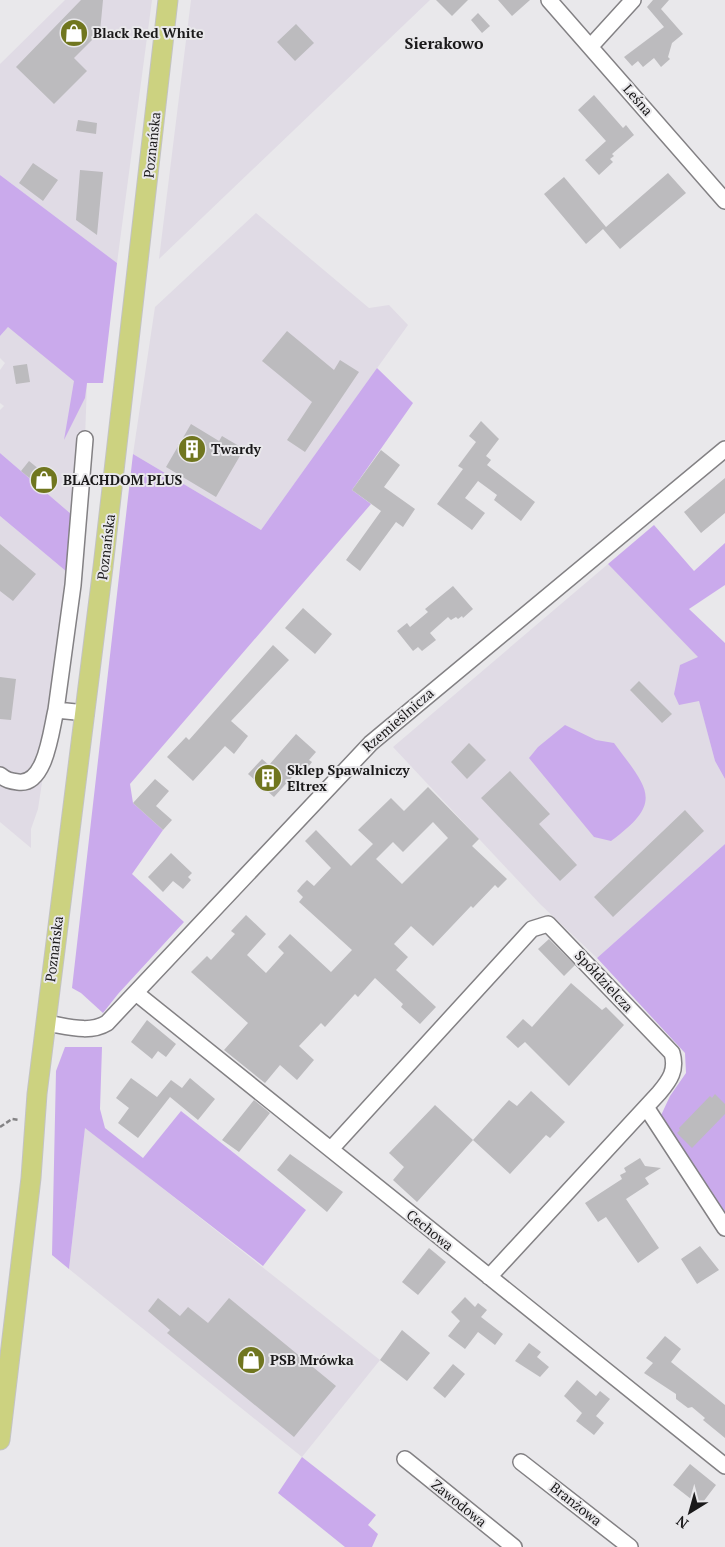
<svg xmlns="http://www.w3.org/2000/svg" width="725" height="1547" font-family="'PT Serif',serif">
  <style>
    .built { fill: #e0dbe5 }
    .green { fill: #caaaec }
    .building { fill: #bcbbbe; fill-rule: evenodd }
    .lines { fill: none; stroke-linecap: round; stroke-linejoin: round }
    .minor-casing { stroke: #838184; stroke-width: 18 }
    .major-casing { stroke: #c3c3c3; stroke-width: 21 }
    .path { stroke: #848385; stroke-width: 2.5; stroke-dasharray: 5 2.5; stroke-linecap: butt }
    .minor { stroke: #fff; stroke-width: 15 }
    .major { stroke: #ccd280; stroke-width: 19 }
    .labels { text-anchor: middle; stroke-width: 4; stroke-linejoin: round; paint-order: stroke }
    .poi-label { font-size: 14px; font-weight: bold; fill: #1a191a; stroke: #e9e8eb; text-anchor: start }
    .street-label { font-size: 14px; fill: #1a191a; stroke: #e9e8eb }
    .quarter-label { font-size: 16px; font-weight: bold; fill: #1a191a; stroke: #e9e8eb }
  </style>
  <rect width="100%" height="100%" fill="#e9e8eb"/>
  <path class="built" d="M 65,0 L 152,0 L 117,263 L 0,175 L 0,64 Z
    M 191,0 L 430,0 L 159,259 Z
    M 256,213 L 369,308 L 389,305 L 408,325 L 261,530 L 133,454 L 155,307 Z
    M 8,327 L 87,383 L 85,439 L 78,520 L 0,453 L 0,410 L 4,406 L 0,403 L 0,370 L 5,363 L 0,358 L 0,336 Z
    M 0,516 L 73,577 L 38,809 L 31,829 L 31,848 L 0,822 Z
    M 608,564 L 699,657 L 699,700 L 715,761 L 725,779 L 725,844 L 597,958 L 540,904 L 393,747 Z
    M 85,1127 L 380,1360 L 302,1457 L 69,1269 Z"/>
  <path class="green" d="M 0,175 L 117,263 L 103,383 L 87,383 L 85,398 L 64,440 L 74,381 L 8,327 L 0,336 Z
    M 377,368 L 413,403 L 352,490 L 371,504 L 130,784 L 133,803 L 163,830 L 132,874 L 184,922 L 118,994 L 103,1013 L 81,993 L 72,988 L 133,454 L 261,530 Z
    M 0,453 L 78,520 L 73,577 L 0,516 Z
    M 654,525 L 694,571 L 725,543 L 725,585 L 689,609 L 725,643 L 725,779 L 715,761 L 699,701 L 679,705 L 674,694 L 680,665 L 698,657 L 608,564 Z
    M 565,725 L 596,740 L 614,743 C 649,790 664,802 611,841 L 594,837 L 529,758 L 538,747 Z
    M 725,844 L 725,1228 L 657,1124 L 670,1096 L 686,1073 L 685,1053 L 597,958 Z
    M 65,1047 L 102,1047 L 100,1109 L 105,1128 L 143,1158 L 181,1111 L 306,1210 L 263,1266 L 85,1128 L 69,1269 L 52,1255 L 56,1071 Z
    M 302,1457 L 376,1515 L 368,1525 L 378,1534 L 372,1547 L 345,1547 L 278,1493 Z"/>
  <path class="building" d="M 81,0 L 103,0 L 100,32 L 74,58 L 87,71 L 54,104 L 16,67 Z
    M 436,0 L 468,0 L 452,16 Z
    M 498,0 L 530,0 L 512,16 Z
    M 653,0 L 669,0 L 661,9 L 683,34 L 672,43 L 668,57 L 670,59 L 661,67 L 654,58 L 643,67 L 638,61 L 632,66 L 624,57 L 664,27 L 647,7 Z
    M 478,13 L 490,26 L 482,33 L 471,20 Z
    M 296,24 L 314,43 L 295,61 L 277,42 Z
    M 594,95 L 623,128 L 626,125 L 634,135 L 612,154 L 614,156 L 610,159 L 613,162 L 599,175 L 585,160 L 606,141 L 578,110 Z
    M 78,120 L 97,123 L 96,134 L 76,131 Z
    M 33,163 L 58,180 L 43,201 L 19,183 Z
    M 80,170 L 103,172 L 97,235 L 76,220 Z
    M 668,173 L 686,193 L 620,249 L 603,229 L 586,244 L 544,194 L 564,177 L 606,227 Z
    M 287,331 L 334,370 L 340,360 L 359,372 L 305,452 L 287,440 L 312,402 L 262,361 Z
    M 27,364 L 30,382 L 16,384 L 13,366 Z
    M 481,421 L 499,439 L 486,456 L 491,460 L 487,465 L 535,502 L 521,521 L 494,500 L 497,495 L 478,481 L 465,498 L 485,513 L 472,530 L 437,504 L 463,469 L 458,466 L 476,442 L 469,436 Z
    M 191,424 L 219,441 L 222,436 L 244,449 L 216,497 L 166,467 Z
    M 381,450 L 400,465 L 384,487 L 415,509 L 403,527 L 396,522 L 360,571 L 346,560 L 381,511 L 352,490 Z
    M 29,461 L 45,474 L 49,475 L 48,487 L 39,486 L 21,471 Z
    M 725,478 L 725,513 L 701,533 L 684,512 Z
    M 0,544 L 36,574 L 13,601 L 0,591 Z
    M 453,586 L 473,609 L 463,618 L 462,616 L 458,619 L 456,617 L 451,620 L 448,617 L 430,633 L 436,640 L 422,651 L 418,647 L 413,651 L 397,631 L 407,623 L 410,627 L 428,612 L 425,609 Z
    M 303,608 L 332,634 L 315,654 L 285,628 Z
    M 273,645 L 289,660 L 231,721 L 248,736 L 234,754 L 225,746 L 193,781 L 167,757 L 186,737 L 189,740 Z
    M 0,677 L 16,679 L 11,720 L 0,719 Z
    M 639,681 L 672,714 L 662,723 L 630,690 Z
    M 296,734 L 316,752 L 309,760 L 312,762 L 305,771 L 301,767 L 274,797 L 248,774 L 262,759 L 269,765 Z
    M 469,743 L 486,760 L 467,779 L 451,762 Z
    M 510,771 L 550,814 L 539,824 L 577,865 L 560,881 L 481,798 Z
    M 155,779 L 169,791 L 156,806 L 172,820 L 163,830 L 133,803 Z
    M 428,787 L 479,839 L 472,846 L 507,879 L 498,888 L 495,885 L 473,908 L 471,906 L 433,946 L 411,926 L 394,944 L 408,957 L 396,970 L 436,1007 L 420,1024 L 401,1007 L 403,1004 L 375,978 L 358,997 L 355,994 L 325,1027 L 321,1023 L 299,1046 L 314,1060 L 297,1080 L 280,1065 L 265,1083 L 224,1050 L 248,1023 L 191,972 L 207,956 L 211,960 L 235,934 L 231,931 L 246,915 L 266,934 L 247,955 L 266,973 L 284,953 L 278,947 L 290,934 L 331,972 L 352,950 L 299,902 L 303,897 L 297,891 L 302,885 L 307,880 L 314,886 L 331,868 L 305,841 L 316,830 L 351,866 L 373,844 L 358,830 L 391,798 L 404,811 ZM 433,822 L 448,838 L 402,884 L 376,859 L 393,842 L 403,852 Z
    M 685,810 L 704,831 L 613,917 L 594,897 Z
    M 171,853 L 192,873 L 188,877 L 191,880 L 183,889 L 173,881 L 163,892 L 148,877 Z
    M 549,939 L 575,965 L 564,976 L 538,949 Z
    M 571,983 L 602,1010 L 606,1007 L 624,1025 L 569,1086 L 525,1042 L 518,1048 L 506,1037 L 523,1019 L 532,1027 Z
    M 147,1020 L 176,1044 L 166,1057 L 158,1051 L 152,1059 L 131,1042 Z
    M 131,1078 L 157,1097 L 171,1080 L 182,1088 L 190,1078 L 215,1099 L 198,1120 L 170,1097 L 138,1138 L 118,1123 L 129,1108 L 116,1098 Z
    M 531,1091 L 565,1122 L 550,1138 L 546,1135 L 510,1174 L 473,1140 L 509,1100 L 517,1106 Z
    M 715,1094 L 725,1104 L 725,1114 L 692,1148 L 677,1133 L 680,1130 L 679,1128 L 710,1096 L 712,1098 Z
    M 254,1100 L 270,1113 L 239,1152 L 222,1140 Z
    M 435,1105 L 473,1140 L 417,1202 L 393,1180 L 404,1167 L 389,1153 Z
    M 290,1154 L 343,1192 L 327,1212 L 277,1170 Z
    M 640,1158 L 645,1166 L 661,1168 L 645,1178 L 649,1184 L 626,1199 L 659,1248 L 638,1263 L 606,1217 L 598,1222 L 585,1203 L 622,1179 L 620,1175 L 626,1172 L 624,1168 Z
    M 700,1246 L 719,1270 L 697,1284 L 681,1259 Z
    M 429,1248 L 446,1262 L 418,1295 L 402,1282 Z
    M 465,1297 L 475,1307 L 478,1303 L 487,1310 L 481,1317 L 503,1334 L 495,1345 L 478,1332 L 465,1349 L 448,1336 L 460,1321 L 451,1312 Z
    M 158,1298 L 180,1316 L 188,1307 L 208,1323 L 229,1298 L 336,1386 L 294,1437 L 167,1333 L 170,1330 L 148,1311 Z
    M 402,1330 L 430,1353 L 407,1381 L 380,1360 Z
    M 665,1336 L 681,1349 L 671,1362 L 725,1405 L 725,1438 L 703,1420 L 705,1418 L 692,1407 L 688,1408 L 676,1399 L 676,1394 L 644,1373 L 653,1363 L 646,1358 Z
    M 529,1343 L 541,1352 L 537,1357 L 549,1367 L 540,1377 L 515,1361 Z
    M 453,1364 L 465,1374 L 445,1398 L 433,1388 Z
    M 577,1380 L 596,1396 L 600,1391 L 610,1399 L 596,1416 L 604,1423 L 594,1435 L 576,1421 L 582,1413 L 564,1396 Z
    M 690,1464 L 716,1485 L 700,1506 L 673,1485 Z"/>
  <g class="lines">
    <defs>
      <path id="minor" d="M 549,0 L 725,201
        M 591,46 L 633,0
        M 56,710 L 73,585 L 85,439
        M 0,775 C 6,780 10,781 18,782 C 46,786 51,730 56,710 L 86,713
        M 136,993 L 725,1466
        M 46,1023 C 66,1026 89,1034 107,1023 L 371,743 L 725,449
        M 646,1107 L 725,1228
        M 331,1149 L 532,929 L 548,924 L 672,1053 C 677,1070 670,1080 659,1093 L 489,1277
        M 405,1459 L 514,1547
        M 521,1462 L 630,1547"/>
      <path id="major" d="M 0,1440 L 31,1178 L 37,1094 L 103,567 L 168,0"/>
    </defs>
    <use href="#minor" class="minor-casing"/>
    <use href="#major" class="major-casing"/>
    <path class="path" d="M 0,1127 L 12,1119 L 19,1120"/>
    <use href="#minor" class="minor"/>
    <use href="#major" class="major"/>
  </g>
  <defs>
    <symbol id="shop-disc" viewBox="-11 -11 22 22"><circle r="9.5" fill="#70761f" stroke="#e9e8eb"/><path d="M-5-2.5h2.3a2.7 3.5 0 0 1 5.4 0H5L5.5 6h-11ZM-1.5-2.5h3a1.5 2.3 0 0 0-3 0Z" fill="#fff"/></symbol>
    <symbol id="building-disc" viewBox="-11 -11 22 22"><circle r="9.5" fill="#70761f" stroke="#e9e8eb"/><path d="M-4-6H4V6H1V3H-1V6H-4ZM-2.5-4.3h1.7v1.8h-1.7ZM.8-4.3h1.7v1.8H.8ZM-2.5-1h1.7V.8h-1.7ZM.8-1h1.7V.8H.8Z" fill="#fff"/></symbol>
  </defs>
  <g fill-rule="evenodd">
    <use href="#shop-disc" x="58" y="17" width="32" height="32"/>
    <use href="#building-disc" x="176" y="433" width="32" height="32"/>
    <use href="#shop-disc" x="28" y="464" width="32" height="32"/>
    <use href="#building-disc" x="252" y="762" width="32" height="32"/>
    <use href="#shop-disc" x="235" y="1344" width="32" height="32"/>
  </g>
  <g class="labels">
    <g class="poi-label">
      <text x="93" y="38">Black Red White</text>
      <text x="211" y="454">Twardy</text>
      <text x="63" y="485">BLACHDOM PLUS</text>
      <text x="287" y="775">Sklep Spawalniczy<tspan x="287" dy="16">Eltrex</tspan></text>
      <text x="270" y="1365">PSB Mrówka</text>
    </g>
    <g class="street-label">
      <text transform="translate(638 100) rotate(49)" y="5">Leśna</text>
      <text transform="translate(152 145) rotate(-84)" y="5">Poznańska</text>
      <text transform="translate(106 547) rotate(-83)" y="5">Poznańska</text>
      <text transform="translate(398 720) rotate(-41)" y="5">Rzemieślnicza</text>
      <text transform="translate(54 949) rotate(-83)" y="5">Poznańska</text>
      <text transform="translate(604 981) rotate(47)" y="5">Spółdzielcza</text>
      <text transform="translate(430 1230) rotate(39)" y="5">Cechowa</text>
      <text transform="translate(459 1503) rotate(39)" y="5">Zawodowa</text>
      <text transform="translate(576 1504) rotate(38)" y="5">Branżowa</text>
    </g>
    <g class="quarter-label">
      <text x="444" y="49">Sierakowo</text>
    </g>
  </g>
  <g transform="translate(690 1512) rotate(217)" stroke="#e9e8eb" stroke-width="4" paint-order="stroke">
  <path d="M0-4L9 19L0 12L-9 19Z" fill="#1a191a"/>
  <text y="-8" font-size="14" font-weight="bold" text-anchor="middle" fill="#1a191a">N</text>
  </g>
</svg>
